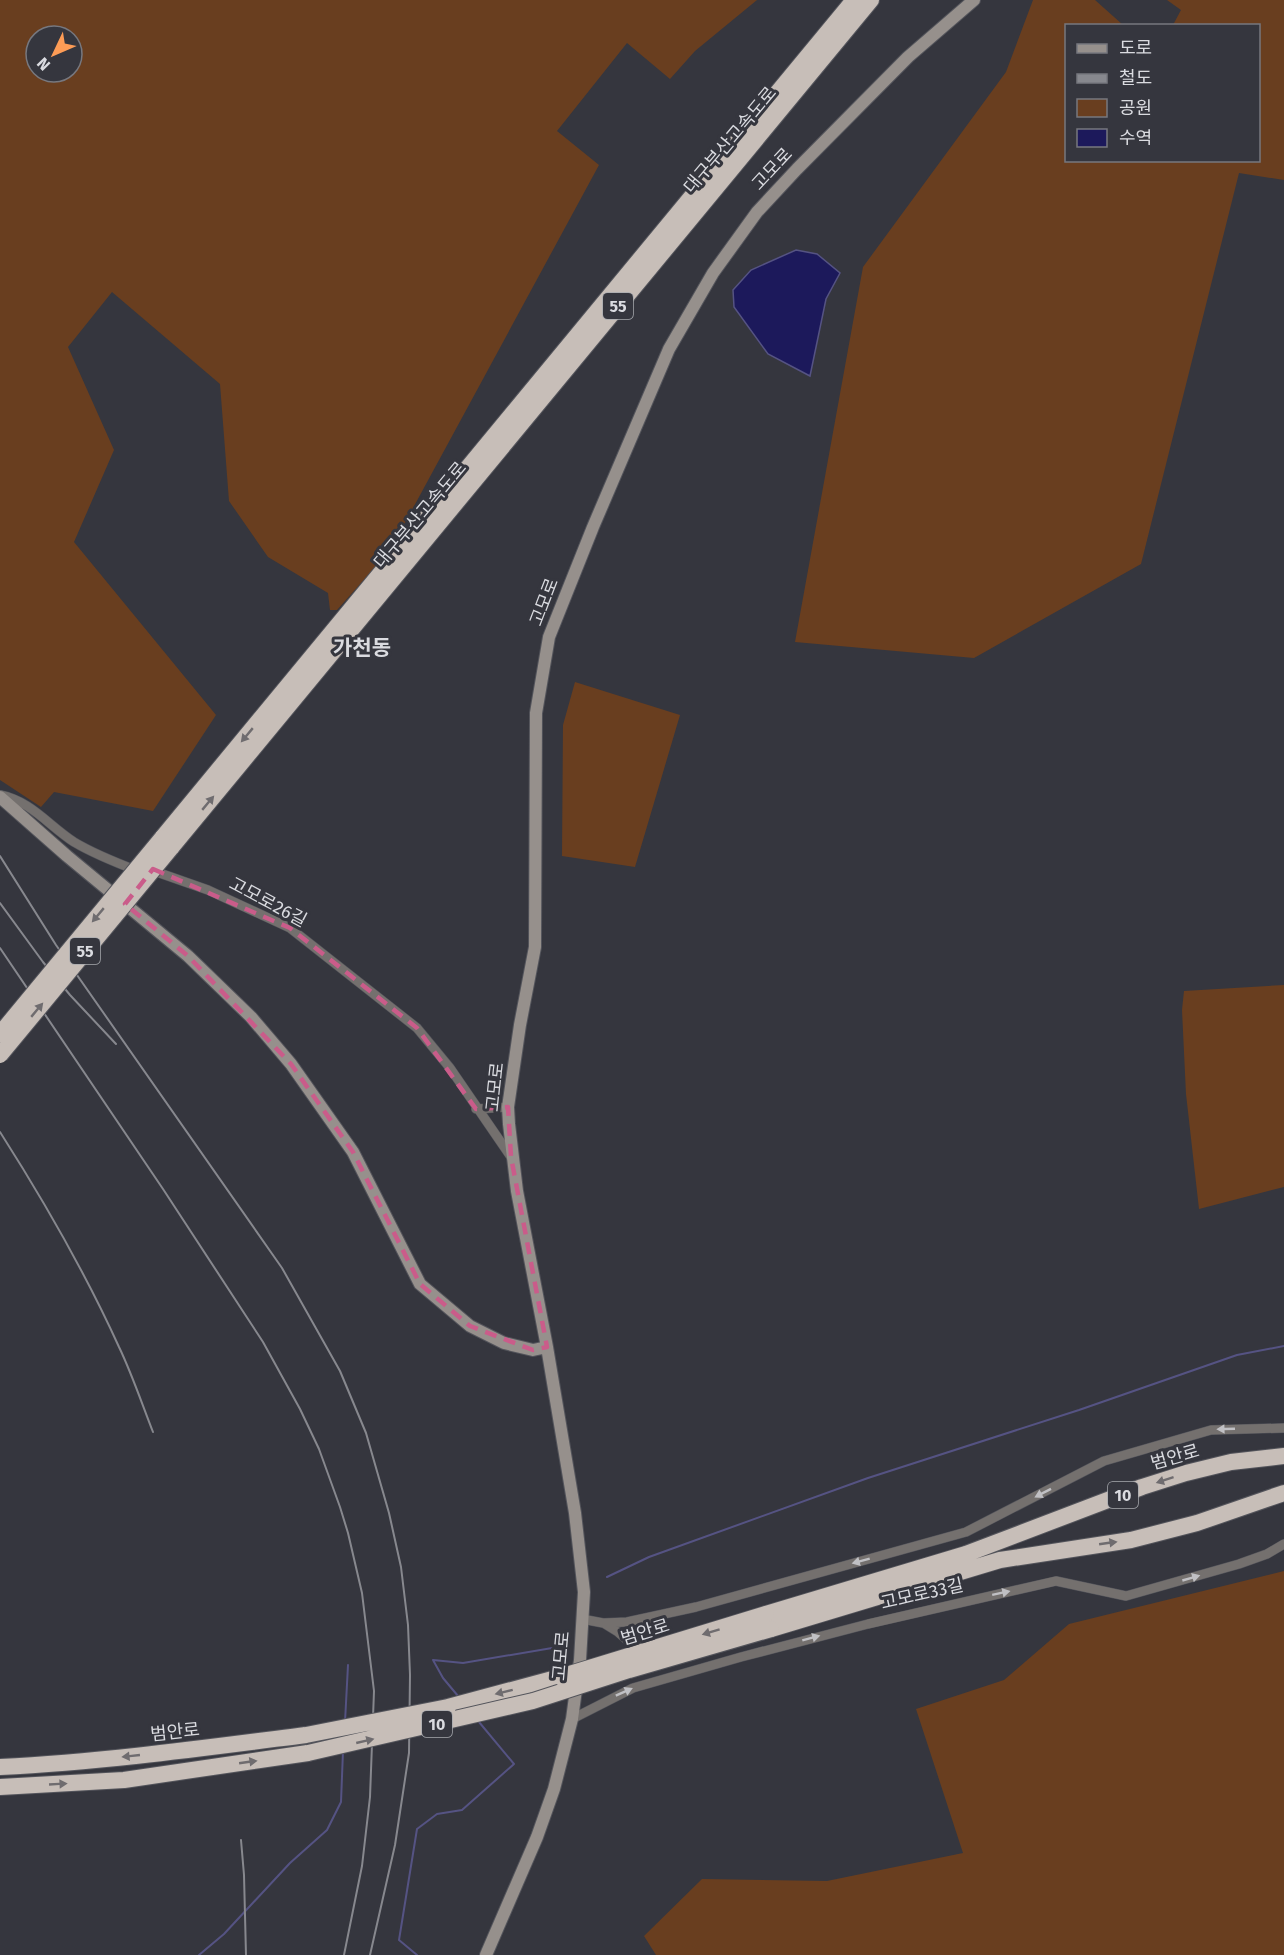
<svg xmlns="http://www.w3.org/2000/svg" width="1284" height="1955" font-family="'Fira Sans','Noto Sans KR',sans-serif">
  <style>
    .green { fill: #693e1f; fill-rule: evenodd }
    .water { fill: #1c195b; stroke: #555383; stroke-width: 1.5 }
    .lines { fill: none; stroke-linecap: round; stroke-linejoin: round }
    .stream { stroke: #555383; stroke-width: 2 }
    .street-casing { stroke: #53545b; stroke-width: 10 }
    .secondary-casing { stroke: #53545b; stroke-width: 14 }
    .highway-casing { stroke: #53545b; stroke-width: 18 }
    .street { stroke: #74706e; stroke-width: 9 }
    .secondary { stroke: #96908c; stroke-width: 12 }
    .highway { stroke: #c7beb8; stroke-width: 16 }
    .rail { stroke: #87888e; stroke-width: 2 }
    .highway-bridge-casing { stroke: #53545b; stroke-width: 18; stroke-linecap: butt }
    .highway-bridge { stroke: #c7beb8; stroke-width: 16 }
    .oneway { fill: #6f6c6f }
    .oneway2 { fill: #c0c0c4 }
    .marked { fill: none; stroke: #ca5c8a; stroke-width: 4.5; stroke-dasharray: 12 8; stroke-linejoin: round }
    .labels { text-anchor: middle; stroke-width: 6; stroke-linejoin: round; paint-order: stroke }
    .shield { fill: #35363e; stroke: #a8aaaf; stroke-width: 1.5 }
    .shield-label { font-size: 16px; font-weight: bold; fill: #dadbe0 }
    .street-label { font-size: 18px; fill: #dadbe0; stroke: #35363e }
    .quarter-label { font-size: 21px; font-weight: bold; fill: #dadbe0; stroke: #35363e }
  </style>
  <rect width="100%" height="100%" fill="#35363e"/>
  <path class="green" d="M 0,0 L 757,0 L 695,51 L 670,79 L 627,43 L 557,131 L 599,165 L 400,532 L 385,556 L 337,610 L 330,610 L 328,593 L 268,557 L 229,501 L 220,384 L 112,292 L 68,347 L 114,450 L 74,542 L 216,715 L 153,811 L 54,792 L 41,807 L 0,780 ZM 36,36 L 72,36 L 72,72 L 36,72 Z
    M 1033,0 L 1095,0 L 1123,25 L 1066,26 L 1066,160 L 1258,160 L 1258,26 L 1173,25 L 1181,10 L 1167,0 L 1284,0 L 1284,180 L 1239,173 L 1141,564 L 974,658 L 795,642 L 863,267 L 1006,72 Z
    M 575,682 L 680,715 L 635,867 L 562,856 L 563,725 Z
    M 1284,985 L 1284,1187 L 1199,1209 L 1186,1094 L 1182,1010 L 1184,991 Z
    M 1284,1571 L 1284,1955 L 656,1955 L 644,1936 L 702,1879 L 827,1881 L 963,1853 L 916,1709 L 1004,1680 L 1069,1624 Z"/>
  <path class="water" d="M 796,250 L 817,254 L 840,273 L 826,299 L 810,376 L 768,354 L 734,307 L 733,290 L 751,270 Z"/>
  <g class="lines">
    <path class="stream" d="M 607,1577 L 649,1557 L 868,1478 L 1079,1410 L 1237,1355 L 1284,1346
      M 433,1660 L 443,1678 L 458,1696
      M 433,1660 L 463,1663 L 558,1647
      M 345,1722 L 348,1665
      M 199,1955 L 224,1934 L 290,1863 L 327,1830 L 341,1802 L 343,1751
      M 417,1955 L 399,1940 L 417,1829 L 437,1814 L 462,1810 L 514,1764 L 479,1722"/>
    <defs>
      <path id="street" d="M 0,795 C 31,801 49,826 74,842 C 94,854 117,863 138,871
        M 151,870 L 208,890 L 290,928 L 417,1028 L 450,1068 L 511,1157
        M 476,1109 L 508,1107
        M 582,1619 L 603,1623 L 627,1622 L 696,1607 L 966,1532 L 1104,1461 L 1211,1430 L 1284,1428
        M 605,1624 L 618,1632 L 643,1654
        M 637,1648 L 638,1634 L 650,1619
        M 572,1719 L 633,1688 L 741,1657 L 868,1624 L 1056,1581 L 1126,1596 L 1239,1564 L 1267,1554 L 1284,1544"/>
      <path id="secondary" d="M 0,797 L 67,856 L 188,956 L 251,1017 L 291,1064 L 353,1152 L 420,1284 L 470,1326 L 504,1343 L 533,1350 L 547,1347
        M 486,1955 L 537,1837 L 554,1789 L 572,1719 L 580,1660 L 584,1592 L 575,1513 L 547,1347 L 517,1191 L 509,1124 L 508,1107 L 520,1025 L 535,947 L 536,713 L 549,637 L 593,527 L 669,349 L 713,273 L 757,212 L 797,169 L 908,57 L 974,0"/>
      <path id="highway" d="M 162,838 L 854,0
        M 171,848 L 871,0
        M 766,1614 L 966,1554 L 1142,1487 L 1186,1473 L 1231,1462 L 1284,1456
        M 771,1629 L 1000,1560 L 1131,1540 L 1197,1523 L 1284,1493
        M 448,1707 L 560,1677
        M 0,1767 C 102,1762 204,1748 306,1735
        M 0,1787 L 124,1780 L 308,1753"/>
    </defs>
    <use href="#street" class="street-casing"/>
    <use href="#secondary" class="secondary-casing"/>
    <use href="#highway" class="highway-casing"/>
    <use href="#street" class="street"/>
    <use href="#secondary" class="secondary"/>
    <use href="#highway" class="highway"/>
    <path class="rail" d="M 0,856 L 56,945 L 282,1268 L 340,1371 L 366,1433 L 389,1513 L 401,1567 L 408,1625 L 410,1675 L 409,1753 L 395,1845 L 370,1955
      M 0,903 L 43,962 L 70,995 L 116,1044
      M 0,948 L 163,1189 L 263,1342 L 300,1409 L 319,1449 L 340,1507 L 348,1533 L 362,1593 L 374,1691 L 370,1797 L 362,1866 L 344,1955
      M 0,1132 C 44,1201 85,1272 119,1347 C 132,1374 142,1404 153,1432
      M 241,1840 L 244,1875 L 246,1955"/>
    <defs>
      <path id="highway-bridge" d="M 0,1034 L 162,838
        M 0,1055 L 171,848
        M 560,1677 L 766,1614
        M 306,1735 L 448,1707
        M 308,1753 L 533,1701 L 629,1670 L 771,1629"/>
    </defs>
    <use href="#highway-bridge" class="highway-bridge-casing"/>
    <use href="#highway-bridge" class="highway-bridge"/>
  </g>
  <defs><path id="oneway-solid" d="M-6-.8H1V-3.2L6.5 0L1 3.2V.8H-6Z" transform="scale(1.5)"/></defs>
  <g class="oneway">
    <use href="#oneway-solid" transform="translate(247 735) rotate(130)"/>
    <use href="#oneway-solid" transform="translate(208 803) rotate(-50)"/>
    <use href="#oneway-solid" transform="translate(98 915) rotate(130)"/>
    <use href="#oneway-solid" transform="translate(37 1010) rotate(-50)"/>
    <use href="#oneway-solid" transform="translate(1165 1480) rotate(162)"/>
    <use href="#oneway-solid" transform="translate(1108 1543) rotate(-8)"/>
    <use href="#oneway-solid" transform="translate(711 1632) rotate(163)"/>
    <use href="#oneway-solid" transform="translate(504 1692) rotate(166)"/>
    <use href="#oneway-solid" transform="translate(365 1741) rotate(-13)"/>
    <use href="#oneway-solid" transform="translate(131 1756) rotate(174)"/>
    <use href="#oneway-solid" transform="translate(248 1762) rotate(-8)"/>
    <use href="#oneway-solid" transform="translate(58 1784) rotate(-3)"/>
  </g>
  <g class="oneway2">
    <use href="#oneway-solid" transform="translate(1226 1429) rotate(178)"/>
    <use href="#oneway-solid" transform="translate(1043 1493) rotate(153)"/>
    <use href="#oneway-solid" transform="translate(861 1561) rotate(165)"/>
    <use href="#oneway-solid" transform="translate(1191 1578) rotate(-16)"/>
    <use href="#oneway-solid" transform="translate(1001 1593) rotate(-12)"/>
    <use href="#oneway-solid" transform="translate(811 1638) rotate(-15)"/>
    <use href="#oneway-solid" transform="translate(624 1692) rotate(-24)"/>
  </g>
  <path class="marked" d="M 153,869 L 290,928 L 417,1028 L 476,1109 L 508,1107 L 511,1157 L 547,1347 L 533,1350 L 470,1326 L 420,1284 L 353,1152 L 291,1064 L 188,956 L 125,904 Z"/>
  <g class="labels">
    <g class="shield">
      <rect x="603" y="293" width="30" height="26" rx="4.5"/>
      <rect x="70" y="938" width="30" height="26" rx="4.5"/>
      <rect x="1108" y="1482" width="30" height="26" rx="4.5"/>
      <rect x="422" y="1711" width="30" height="26" rx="4.5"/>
    </g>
    <g class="shield-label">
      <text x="618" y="312">55</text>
      <text x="85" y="957">55</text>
      <text x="1123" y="1501">10</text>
      <text x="437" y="1730">10</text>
    </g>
    <g class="street-label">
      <text transform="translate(730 140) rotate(-50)" y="6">대구부산고속도로</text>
      <text transform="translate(772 169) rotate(-47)" y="6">고모로</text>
      <text transform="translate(420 515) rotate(-50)" y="6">대구부산고속도로</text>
      <text transform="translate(544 602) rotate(-69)" y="6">고모로</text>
      <text transform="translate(268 902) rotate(28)" y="6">고모로26길</text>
      <text transform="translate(495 1087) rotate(-84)" y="6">고모로</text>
      <text transform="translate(1175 1457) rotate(-16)" y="6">범안로</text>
      <text transform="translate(922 1594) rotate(-13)" y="6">고모로33길</text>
      <text transform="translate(645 1632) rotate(-17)" y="6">범안로</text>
      <text transform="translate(561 1656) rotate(-85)" y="6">고모로</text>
      <text transform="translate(175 1732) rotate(-6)" y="6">범안로</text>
    </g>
    <g class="quarter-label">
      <text x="362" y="655">가천동</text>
    </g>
  </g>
  <rect x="1065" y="24" width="195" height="138" fill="#35363e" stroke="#77787f" stroke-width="1.5"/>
  <rect x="1077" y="44" width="30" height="9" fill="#96908c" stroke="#77787f" stroke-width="1.5"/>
  <text x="1119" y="54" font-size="18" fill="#dadbe0">도로</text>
  <rect x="1077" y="74" width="30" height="9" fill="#87888e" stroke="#77787f" stroke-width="1.5"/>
  <text x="1119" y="84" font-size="18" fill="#dadbe0">철도</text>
  <rect x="1077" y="99" width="30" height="18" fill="#693e1f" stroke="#77787f" stroke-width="1.5"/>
  <text x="1119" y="114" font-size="18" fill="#dadbe0">공원</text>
  <rect x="1077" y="129" width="30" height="18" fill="#1c195b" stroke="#77787f" stroke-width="1.5"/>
  <text x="1119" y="144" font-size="18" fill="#dadbe0">수역</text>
  <g transform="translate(54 54) rotate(226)"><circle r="28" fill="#35363e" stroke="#77787f" stroke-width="1.5"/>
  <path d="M0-4.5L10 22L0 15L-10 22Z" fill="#fd9c56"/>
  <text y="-9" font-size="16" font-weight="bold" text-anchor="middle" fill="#dadbe0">N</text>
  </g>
</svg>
